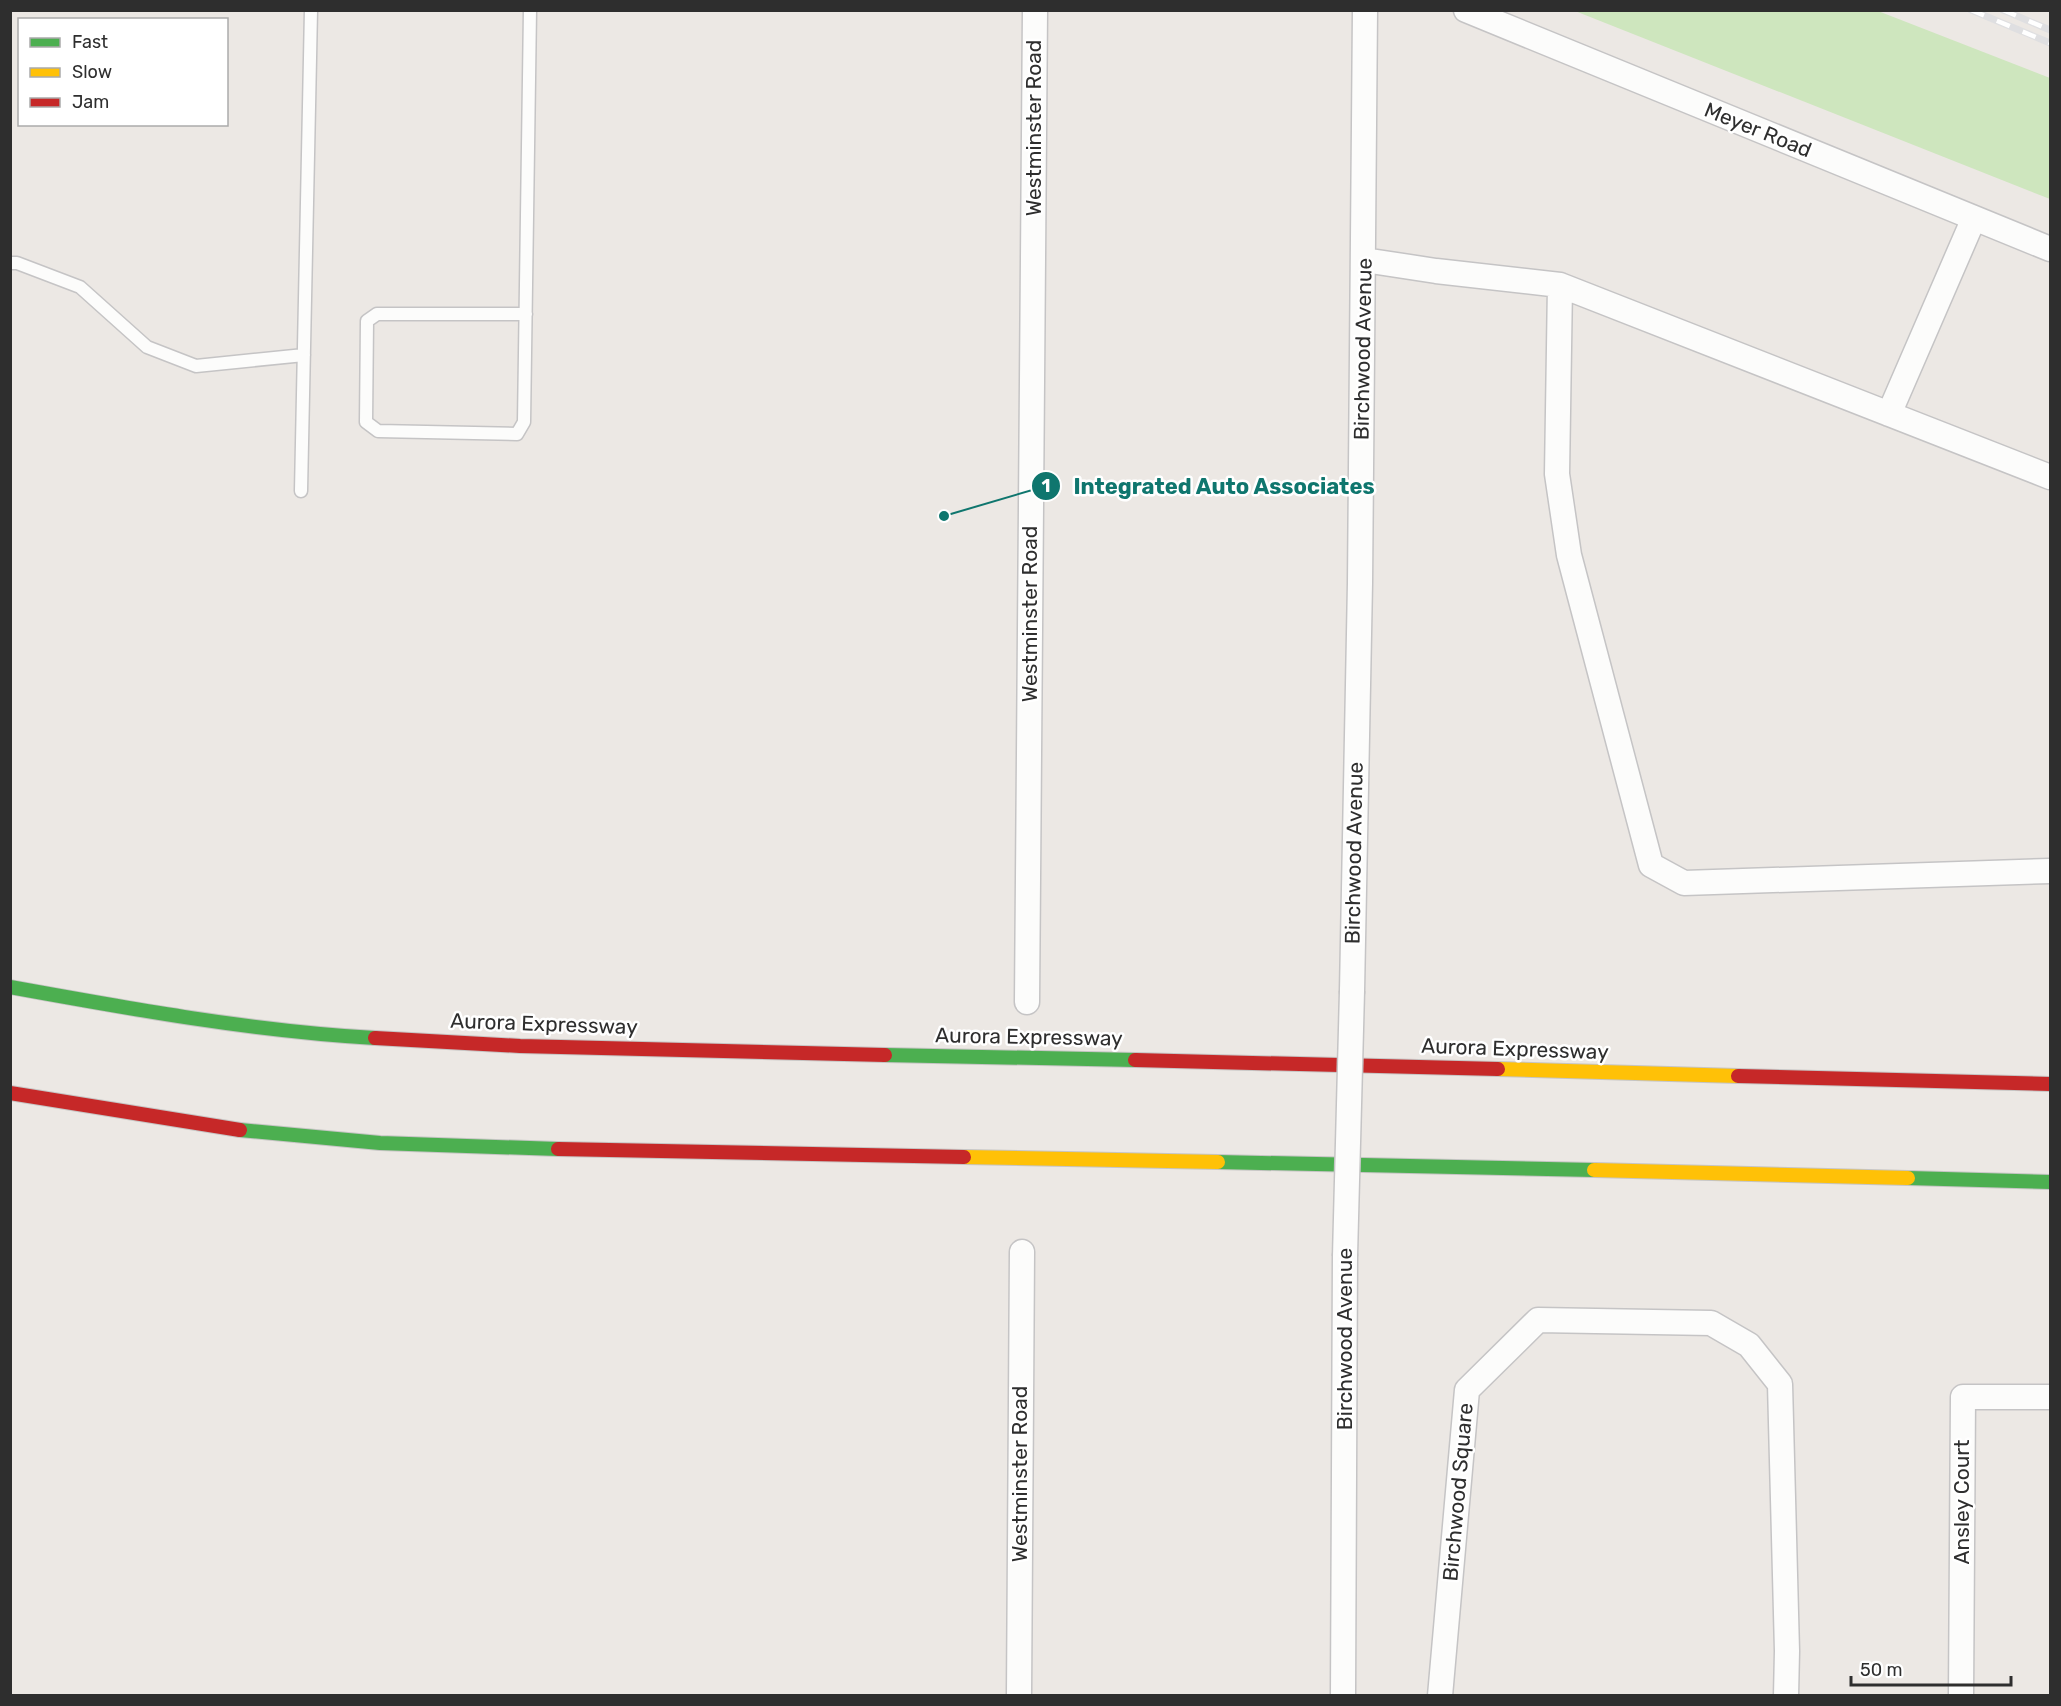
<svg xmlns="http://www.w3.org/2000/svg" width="2061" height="1706" font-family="Rubik,sans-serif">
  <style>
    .green { fill: #cee6be }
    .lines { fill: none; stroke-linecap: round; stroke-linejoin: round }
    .lane-casing { stroke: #c5c4c5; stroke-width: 15 }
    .street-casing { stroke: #c5c4c5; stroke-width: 27 }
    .fast-casing { stroke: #c6c5c4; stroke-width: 16 }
    .slow-casing { stroke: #c6c5c4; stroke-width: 16 }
    .jam-casing { stroke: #c6c5c4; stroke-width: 16 }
    .lane { stroke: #fcfcfb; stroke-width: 12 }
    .street { stroke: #fcfcfb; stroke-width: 24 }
    .fast { stroke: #4caf50; stroke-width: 14 }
    .slow { stroke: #ffc107; stroke-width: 14 }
    .jam { stroke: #c62828; stroke-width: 14 }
    .rail-casing { stroke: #dfdfe1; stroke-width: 7 }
    .rail { stroke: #fff; stroke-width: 4.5; stroke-dasharray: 14; stroke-linecap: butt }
    .street-bridge-casing { stroke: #c5c4c5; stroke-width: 27; stroke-linecap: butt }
    .street-bridge { stroke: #fcfcfb; stroke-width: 24 }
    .labels { text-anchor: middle; stroke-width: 5; stroke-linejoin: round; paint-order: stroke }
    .street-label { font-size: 21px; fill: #2e2e2e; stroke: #fff }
    .leader { fill: none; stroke: #0f766e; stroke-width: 2 }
    .callout-dot { fill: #0f766e; stroke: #fff; stroke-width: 2 }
    .mark-label { font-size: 18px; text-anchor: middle; font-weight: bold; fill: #fff }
    .callout-label { font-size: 22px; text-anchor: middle; font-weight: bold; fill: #0f766e; stroke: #fff; stroke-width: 5; stroke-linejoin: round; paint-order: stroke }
  </style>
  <rect width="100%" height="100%" fill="#ece8e4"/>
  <path class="green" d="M 1575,11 L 1878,11 L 2050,78 L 2050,199 Z"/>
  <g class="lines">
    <defs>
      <path id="lane" d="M 10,263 L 17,263 L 80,287 L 147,347 L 196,366 L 304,355
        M 526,314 L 377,314 L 367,321 L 366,422 L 378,431 L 517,434 L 524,422 L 530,10
        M 301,491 L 311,10"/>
      <path id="street" d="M 1466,10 L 2050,249
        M 1364,260 L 1436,271 L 1560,285 L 2050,477
        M 1560,285 L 1557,474 L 1569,555 L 1651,865 L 1684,883 L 2050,871
        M 1889,414 L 1974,218
        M 1352,991 L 1360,583 L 1365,10
        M 1027,1002 L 1035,10
        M 1019,1696 L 1022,1252
        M 1343,1696 L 1345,1256
        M 1440,1696 L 1467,1390 L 1538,1320 L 1711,1323 L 1749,1345 L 1780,1384 L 1787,1651 L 1786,1696
        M 1961,1696 L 1963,1397 L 2050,1397"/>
      <path id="fast" d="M 10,987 C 131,1009 252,1031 375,1038
        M 885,1055 L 1135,1060
        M 240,1130 L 380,1143 L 558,1149
        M 1218,1162 L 1594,1170
        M 1908,1178 L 2050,1182"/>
      <path id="slow" d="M 1498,1069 L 1738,1076
        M 964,1157 L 1218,1162
        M 1594,1170 L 1908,1178"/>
      <path id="jam" d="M 375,1038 L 520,1046 L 885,1055
        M 1135,1060 L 1498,1069
        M 1738,1076 L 2050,1084
        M 10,1093 L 240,1130
        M 558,1149 L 964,1157"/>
    </defs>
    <use href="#lane" class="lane-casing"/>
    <use href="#street" class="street-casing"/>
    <use href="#fast" class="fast-casing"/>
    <use href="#slow" class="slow-casing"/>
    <use href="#jam" class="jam-casing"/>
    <use href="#lane" class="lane"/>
    <use href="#street" class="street"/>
    <use href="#fast" class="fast"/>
    <use href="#slow" class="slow"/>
    <use href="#jam" class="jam"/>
    <defs>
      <path id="rail" d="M 1971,10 L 2050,43
        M 2003,10 L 2050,30"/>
    </defs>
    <use href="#rail" class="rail-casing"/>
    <use href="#rail" class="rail"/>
    <defs>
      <path id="street-bridge" d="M 1345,1256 L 1352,991"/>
    </defs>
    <use href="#street-bridge" class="street-bridge-casing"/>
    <use href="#street-bridge" class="street-bridge"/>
  </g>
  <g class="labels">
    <g class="street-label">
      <text transform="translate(1034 128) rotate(-90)" y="7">Westminster Road</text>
      <text transform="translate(1758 130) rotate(22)" y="7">Meyer Road</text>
      <text transform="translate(1363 349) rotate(-89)" y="7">Birchwood Avenue</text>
      <text transform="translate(1030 614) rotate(-90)" y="7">Westminster Road</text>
      <text transform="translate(1354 853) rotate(-89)" y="7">Birchwood Avenue</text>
      <text transform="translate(544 1024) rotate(2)" y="7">Aurora Expressway</text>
      <text transform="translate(1029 1037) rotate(1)" y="7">Aurora Expressway</text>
      <text transform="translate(1515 1049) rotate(2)" y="7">Aurora Expressway</text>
      <text transform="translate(1345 1339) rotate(-90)" y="7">Birchwood Avenue</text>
      <text transform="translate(1020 1474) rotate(-90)" y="7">Westminster Road</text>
      <text transform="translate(1458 1492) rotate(-85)" y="7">Birchwood Square</text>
      <text transform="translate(1962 1502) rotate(-90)" y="7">Ansley Court</text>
    </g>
  </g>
  <path class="leader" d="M944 516L1046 486"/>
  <g class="callout-dot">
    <circle cx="944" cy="516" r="6"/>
    <circle cx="1046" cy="486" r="15"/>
  </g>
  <g class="mark-label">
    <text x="1046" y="492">1</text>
  </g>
  <g class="callout-label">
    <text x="1224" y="494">Integrated Auto Associates</text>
  </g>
  <rect width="2061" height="1706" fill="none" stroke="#2e2e2e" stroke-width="24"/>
  <rect x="18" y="18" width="210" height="108" fill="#ffffff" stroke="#ababab" stroke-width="1.5"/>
  <rect x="30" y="38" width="30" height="9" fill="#4caf50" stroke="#ababab" stroke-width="1.5"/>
  <text x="72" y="48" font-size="18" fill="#2e2e2e">Fast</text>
  <rect x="30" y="68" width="30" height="9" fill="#ffc107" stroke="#ababab" stroke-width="1.5"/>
  <text x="72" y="78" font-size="18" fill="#2e2e2e">Slow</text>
  <rect x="30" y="98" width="30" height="9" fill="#c62828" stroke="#ababab" stroke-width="1.5"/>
  <text x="72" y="108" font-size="18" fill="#2e2e2e">Jam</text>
  <path d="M1851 1676v9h160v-9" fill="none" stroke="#2e2e2e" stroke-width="3"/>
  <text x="1860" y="1676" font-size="18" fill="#2e2e2e" stroke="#ffffff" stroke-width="4.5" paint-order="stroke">50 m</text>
</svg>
